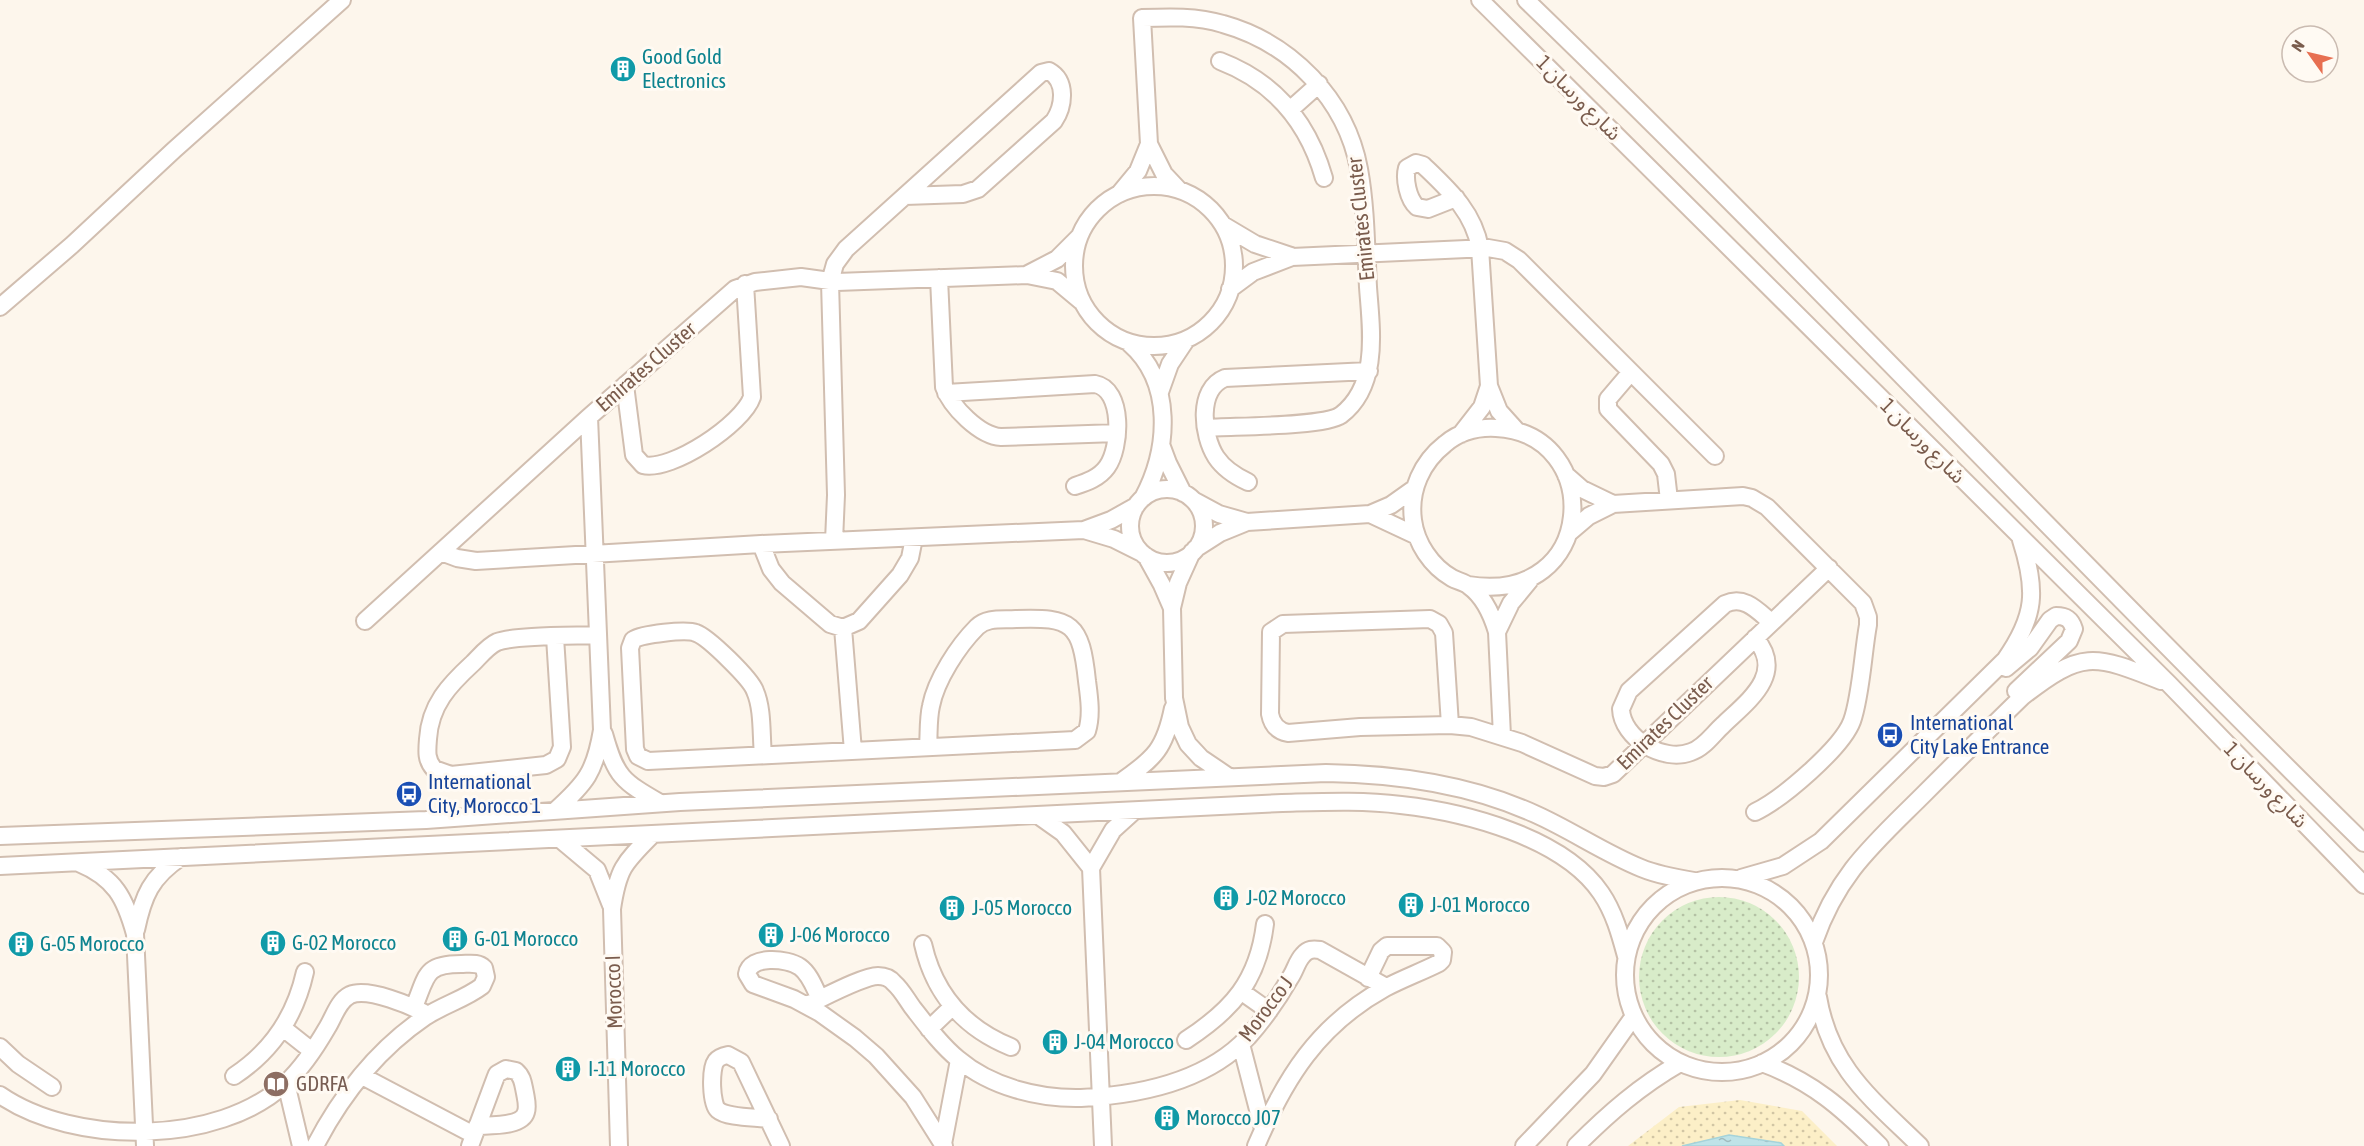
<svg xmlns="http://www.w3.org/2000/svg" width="2364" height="1146" font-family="'Asap Condensed','Noto Sans Arabic',sans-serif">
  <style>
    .grass { fill: url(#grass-dots) }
    .sand { fill: url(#sand-dots) }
    .water { fill: url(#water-ripples); stroke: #a5d3da; stroke-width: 1.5 }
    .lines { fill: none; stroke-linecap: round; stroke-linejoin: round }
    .minor-casing { stroke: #d1beb0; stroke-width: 20 }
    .minor { stroke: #fff; stroke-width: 16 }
    .labels { text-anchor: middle; stroke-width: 6; stroke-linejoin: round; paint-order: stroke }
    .culture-label { font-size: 21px; fill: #0d838f; stroke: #fffaf3; text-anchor: start }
    .street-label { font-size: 21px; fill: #7a5c4d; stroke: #fffaf3 }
    .transit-label { font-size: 21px; fill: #164399; stroke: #fffaf3; text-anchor: start }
    .education-label { font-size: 21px; fill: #785e54; stroke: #fffaf3; text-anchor: start }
  </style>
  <defs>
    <pattern id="grass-dots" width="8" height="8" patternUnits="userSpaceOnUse" patternTransform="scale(1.5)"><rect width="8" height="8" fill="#d8ecc9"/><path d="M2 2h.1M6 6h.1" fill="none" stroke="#b4c2a5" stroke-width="1.8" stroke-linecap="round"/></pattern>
    <pattern id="sand-dots" width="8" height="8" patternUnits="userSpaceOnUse" patternTransform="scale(1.5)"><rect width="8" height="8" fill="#fcefc7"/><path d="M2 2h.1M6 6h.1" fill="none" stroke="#d1c5a4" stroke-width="1.8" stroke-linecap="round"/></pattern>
    <pattern id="water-ripples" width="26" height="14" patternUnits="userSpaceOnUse" patternTransform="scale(1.5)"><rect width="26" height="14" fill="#bfe3e8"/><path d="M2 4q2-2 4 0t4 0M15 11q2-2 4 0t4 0" fill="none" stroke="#a0bbbe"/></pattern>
  </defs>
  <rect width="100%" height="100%" fill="#fdf6ec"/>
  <path class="grass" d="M1639 977a80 80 0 1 1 160 0a80 80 0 1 1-160 0Z"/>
  <path class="sand" d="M 1740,1100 L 1802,1111 L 1837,1146 L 1628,1146 L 1679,1107 Z"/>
  <path class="water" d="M 1729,1135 L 1781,1143 L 1784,1146 L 1682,1146 Z"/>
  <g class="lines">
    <defs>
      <path id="minor" d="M 1480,0 L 2169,684 L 2364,885
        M 1526,0 C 1811,275 2081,566 2364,843
        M 1220,61 C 1275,82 1308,122 1324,178
        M 1291,109 L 1319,84
        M1074 266a80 80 0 1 1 160 0a80 80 0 1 1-160 0Z
        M 1179,190 L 1164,174 L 1149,144 L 1142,18 C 1169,17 1197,16 1223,24 C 1291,43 1346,99 1359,169 C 1366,207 1366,248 1368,287 C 1371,329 1380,385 1341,415 C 1324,427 1233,426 1207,428
        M 1119,194 L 1138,171 L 1149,144
        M 1456,198 L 1428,209 L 1417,207 C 1408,199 1404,179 1407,168 L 1416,163 L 1423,165 C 1449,190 1473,211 1480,248 L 1489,386 L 1499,411 L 1517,431
        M 1223,225 L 1255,244 L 1291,256
        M 1028,274 L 1057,259 L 1079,237
        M 939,278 L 944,387 C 951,407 980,436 1001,437 L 1117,433
        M 1230,289 L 1253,272 L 1292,257 L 1488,248 L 1505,251 L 1519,260 L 1715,456
        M 0,307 L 72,245 L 174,150 L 342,0
        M 1129,343 C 1174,382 1169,449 1143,498
        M 1631,372 L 1608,399 L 1608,409 L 1661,464 L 1666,474 L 1669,500
        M 625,385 L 634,455 L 643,465 C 671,472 743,424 752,397 L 745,284
        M 1160,392 L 1170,364 L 1186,340
        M 946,393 L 1095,384 C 1124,389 1121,448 1107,467 C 1099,478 1087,482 1075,486
        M 1461,434 L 1482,407 L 1489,386
        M 1162,447 L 1168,463 L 1183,493
        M 1566,475 L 1582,489 L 1613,504
        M 1248,482 C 1235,476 1224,469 1216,457 C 1202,435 1197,389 1225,378 L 1369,371
        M1130 526a37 37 0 1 1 74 0a37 37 0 1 1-74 0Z
        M 1193,500 L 1219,514 L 1247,522 L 1370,514 L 1391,505 L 1415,488
        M 1370,514 L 1417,536
        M 1084,530 L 1111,520 L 1136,506
        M 1569,533 L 1589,516 L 1613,504 L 1743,496 L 1752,498 L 1767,507 L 1863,603 L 1868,617 L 1868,625 C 1863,652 1861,696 1852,721 C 1842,748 1782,799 1755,812
        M 834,541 L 836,495 L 830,282 L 835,264 L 846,249 L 1041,73 L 1049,71 C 1067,81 1064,106 1054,121 L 978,189 L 963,194 L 905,196
        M 761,544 L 771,569 L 782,583 L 830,624 L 843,628 L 859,621 L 900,575 L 910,558 L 914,538
        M 1195,549 L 1220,533 L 1247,522
        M 441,552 L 457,558 L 476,561 L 761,544 L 1084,530 L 1114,539 L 1142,553
        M 1192,552 L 1178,583 L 1172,608 L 1174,698 L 1180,727 L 1188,744 L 1201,758 L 1229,777
        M 1146,556 L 1162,585 L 1172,608
        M 1468,585 C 1599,606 1605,433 1496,428 C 1478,427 1459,432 1445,444 C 1422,462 1409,490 1413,520 C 1416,543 1431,566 1452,578 C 1457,581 1464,582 1469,586 C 1483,596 1492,615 1497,632 L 1502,736
        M 365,621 L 589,417 L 735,289 L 755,282 L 801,277 L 837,282 L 1027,275 L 1057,281 L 1081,301
        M 843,628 L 853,751
        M 1497,632 L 1511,603 L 1530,580
        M 555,637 L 562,747 L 557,759 L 546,765 L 451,775 L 434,769 C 426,760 427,751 428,739 C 430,705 449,685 473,663 C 480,656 488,646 497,642 C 515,635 576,636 598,635
        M 1755,638 C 1786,674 1748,701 1723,725 C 1713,734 1704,748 1691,752 C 1663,763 1622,738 1621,709 L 1629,691 L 1725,604 C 1744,595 1757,610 1771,622
        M 2006,668 L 2030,648 L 2050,620 L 2056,616 C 2066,616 2071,619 2074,629 L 2069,641 L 2016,691
        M 1450,725 L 1444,633 L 1439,624 L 1430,619 L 1283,624 L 1271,632 L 1270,714 C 1272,725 1278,731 1288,733 L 1360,727 L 1450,725 L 1471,727 L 1522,743 L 1595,776 L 1604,777 L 1613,774 L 1829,568
        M 604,734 C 616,777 622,781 660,803
        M 763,755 C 761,735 763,709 755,691 C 751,679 708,637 696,633 C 686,629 642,634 633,640 L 630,648 L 635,749 L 638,756 L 648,761 L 1075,740 L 1087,731 C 1092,715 1089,696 1087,681 C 1081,623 1072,617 1016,619 C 1002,620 987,617 977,627 C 958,646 936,680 931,706 C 928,719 929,733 928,747
        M 1122,781 C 1155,758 1165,748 1173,708
        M 555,811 C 586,783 595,772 602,730 L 589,417
        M 1039,816 L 1063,833 L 1091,868
        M 0,836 L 426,820 L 680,802 L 1326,773 C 1397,774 1469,784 1535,814 C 1571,830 1604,853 1641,868 C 1658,875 1676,878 1694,881
        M 560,839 L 597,870 L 611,905
        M 79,863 C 115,878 125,898 135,934 L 145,1146
        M 0,866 L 1282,803 C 1321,802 1362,800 1401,805 C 1464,812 1563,837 1601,893 C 1614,912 1620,934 1626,956
        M1625 975a97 97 0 1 1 194 0a97 97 0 1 1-194 0Z
        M 1741,878 L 1783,866 L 1821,841 L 2005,660 C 2036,616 2037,590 2021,540
        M 136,930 C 143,896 151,877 181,857
        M 1814,942 C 1838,873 1874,844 1924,794 C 1957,761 1989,729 2022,697 C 2082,650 2093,654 2161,681
        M 923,944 C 934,993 964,1028 1011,1047
        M 1242,992 L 1269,1011
        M 1818,997 C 1830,1068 1872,1099 1920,1146
        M 820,999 C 815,989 810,974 800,967 C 787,958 750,955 747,974 L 753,984 L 794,999 L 820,1013 L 855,1038 L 876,1056 L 913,1097 L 944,1146
        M 807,1005 C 823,998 863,976 878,976 C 884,976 890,978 894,983 C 902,990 907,1000 913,1008 C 927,1026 941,1045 958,1059 C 991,1087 1039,1099 1081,1098 C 1140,1095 1206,1082 1248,1037 C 1264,1019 1278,999 1290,978 C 1295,971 1297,961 1303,955 C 1308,949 1313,949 1320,950 L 1386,987
        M 283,1028 L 312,1051
        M 929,1029 L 952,1007
        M 1186,1040 C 1232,1010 1258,981 1265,924
        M 1241,1044 L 1263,1129
        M 0,1047 L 18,1064 L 52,1087
        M 1762,1063 C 1813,1082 1842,1108 1880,1146
        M 234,1076 C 272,1051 295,1017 305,972
        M 362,1076 L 474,1135
        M 286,1083 L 301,1146
        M 0,1095 C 74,1146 219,1146 286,1083 C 302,1068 316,1047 327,1028 C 334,1017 338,1001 350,995 C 368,987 412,1006 428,1015
        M 769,1119 C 757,1117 727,1118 718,1110 C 711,1104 710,1069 716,1061 C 719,1057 723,1056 728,1055 L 741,1062 L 781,1146
        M 943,1144 L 959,1060
        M 315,1146 C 341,1096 378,1049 425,1017 C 443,1005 465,999 482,986 L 486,977 L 484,968 C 478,962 469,964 461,964 C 424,964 427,976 414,1007
        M 470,1146 L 495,1079 L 497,1074 L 506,1069 L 516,1071 C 523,1077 523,1084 525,1093 C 526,1099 528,1106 526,1112 C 522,1127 490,1125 477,1126
        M 619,1146 L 612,909 C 618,868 624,863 653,834
        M 1103,1146 L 1091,868 L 1113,830 L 1134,811
        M 1256,1146 C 1285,1078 1318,1025 1385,988 C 1402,979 1421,972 1439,963 L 1442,960 L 1443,952 L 1437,946 L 1387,946 L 1381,951 L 1368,978
        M 1524,1146 L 1593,1074 L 1634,1016
        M 1576,1146 C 1609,1113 1640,1086 1680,1063"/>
    </defs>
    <use href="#minor" class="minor-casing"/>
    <use href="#minor" class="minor"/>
  </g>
  <defs>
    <symbol id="building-disc" viewBox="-11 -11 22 22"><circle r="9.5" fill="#0f9aa8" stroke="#fffaf3"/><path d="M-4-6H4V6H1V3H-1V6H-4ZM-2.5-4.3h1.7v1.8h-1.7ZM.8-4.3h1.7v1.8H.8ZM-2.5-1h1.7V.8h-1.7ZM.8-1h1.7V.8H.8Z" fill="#fff"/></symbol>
    <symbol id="bus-disc" viewBox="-11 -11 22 22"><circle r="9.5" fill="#1a4fb4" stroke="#fffaf3"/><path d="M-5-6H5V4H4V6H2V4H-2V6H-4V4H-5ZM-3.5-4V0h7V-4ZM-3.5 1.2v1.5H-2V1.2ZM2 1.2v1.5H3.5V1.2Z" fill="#fff"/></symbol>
    <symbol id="library-disc" viewBox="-11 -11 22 22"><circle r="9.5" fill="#8d6e63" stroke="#fffaf3"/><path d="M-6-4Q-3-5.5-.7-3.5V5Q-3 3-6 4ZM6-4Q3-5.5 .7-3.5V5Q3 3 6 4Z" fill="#fff"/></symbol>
  </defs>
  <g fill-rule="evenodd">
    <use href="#building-disc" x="608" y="54" width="30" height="30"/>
    <use href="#bus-disc" x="1875" y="720" width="30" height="30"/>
    <use href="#bus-disc" x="394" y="779" width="30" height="30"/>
    <use href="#building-disc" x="1211" y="883" width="30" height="30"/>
    <use href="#building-disc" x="1396" y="890" width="30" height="30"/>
    <use href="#building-disc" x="937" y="893" width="30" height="30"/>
    <use href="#building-disc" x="756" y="920" width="30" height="30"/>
    <use href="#building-disc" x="440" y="924" width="30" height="30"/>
    <use href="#building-disc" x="258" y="928" width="30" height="30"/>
    <use href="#building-disc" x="6" y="929" width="30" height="30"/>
    <use href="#building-disc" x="1040" y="1027" width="30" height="30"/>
    <use href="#building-disc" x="553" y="1054" width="30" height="30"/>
    <use href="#library-disc" x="261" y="1069" width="30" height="30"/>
    <use href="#building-disc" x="1152" y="1103" width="30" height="30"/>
  </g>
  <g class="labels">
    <g class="culture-label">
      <text x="642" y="64">Good Gold<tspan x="642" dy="24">Electronics</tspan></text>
      <text x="1246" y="905">J-02 Morocco</text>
      <text x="1430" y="912">J-01 Morocco</text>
      <text x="972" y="915">J-05 Morocco</text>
      <text x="790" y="942">J-06 Morocco</text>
      <text x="474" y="946">G-01 Morocco</text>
      <text x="292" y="950">G-02 Morocco</text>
      <text x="40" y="951">G-05 Morocco</text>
      <text x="1074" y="1049">J-04 Morocco</text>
      <text x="588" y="1076">I-11 Morocco</text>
      <text x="1186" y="1125">Morocco J07</text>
    </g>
    <g class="street-label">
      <text transform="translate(1579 98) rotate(45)" y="7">شارع ورسان 1</text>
      <text transform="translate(1361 219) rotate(-96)" y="7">Emirates Cluster</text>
      <text transform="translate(646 367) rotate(-41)" y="7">Emirates Cluster</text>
      <text transform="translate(1923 441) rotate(45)" y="7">شارع ورسان 1</text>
      <text transform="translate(1665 723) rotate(-44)" y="7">Emirates Cluster</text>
      <text transform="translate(2266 785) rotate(46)" y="7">شارع ورسان 1</text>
      <text transform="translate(614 992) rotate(-92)" y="7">Morocco I</text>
      <text transform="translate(1266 1009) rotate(-53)" y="7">Morocco J</text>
    </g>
    <g class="transit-label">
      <text x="1910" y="730">International<tspan x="1910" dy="24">City Lake Entrance</tspan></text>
      <text x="428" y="789">International<tspan x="428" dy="24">City, Morocco 1</tspan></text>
    </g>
    <g class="education-label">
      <text x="296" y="1091">GDRFA</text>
    </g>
  </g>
  <g transform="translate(2310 54) rotate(304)"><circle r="28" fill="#fffaf3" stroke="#cabbb1" stroke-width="1.5"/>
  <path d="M0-4.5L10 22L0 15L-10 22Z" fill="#e76f51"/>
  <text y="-9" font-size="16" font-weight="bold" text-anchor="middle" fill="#7a5c4d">N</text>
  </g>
</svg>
